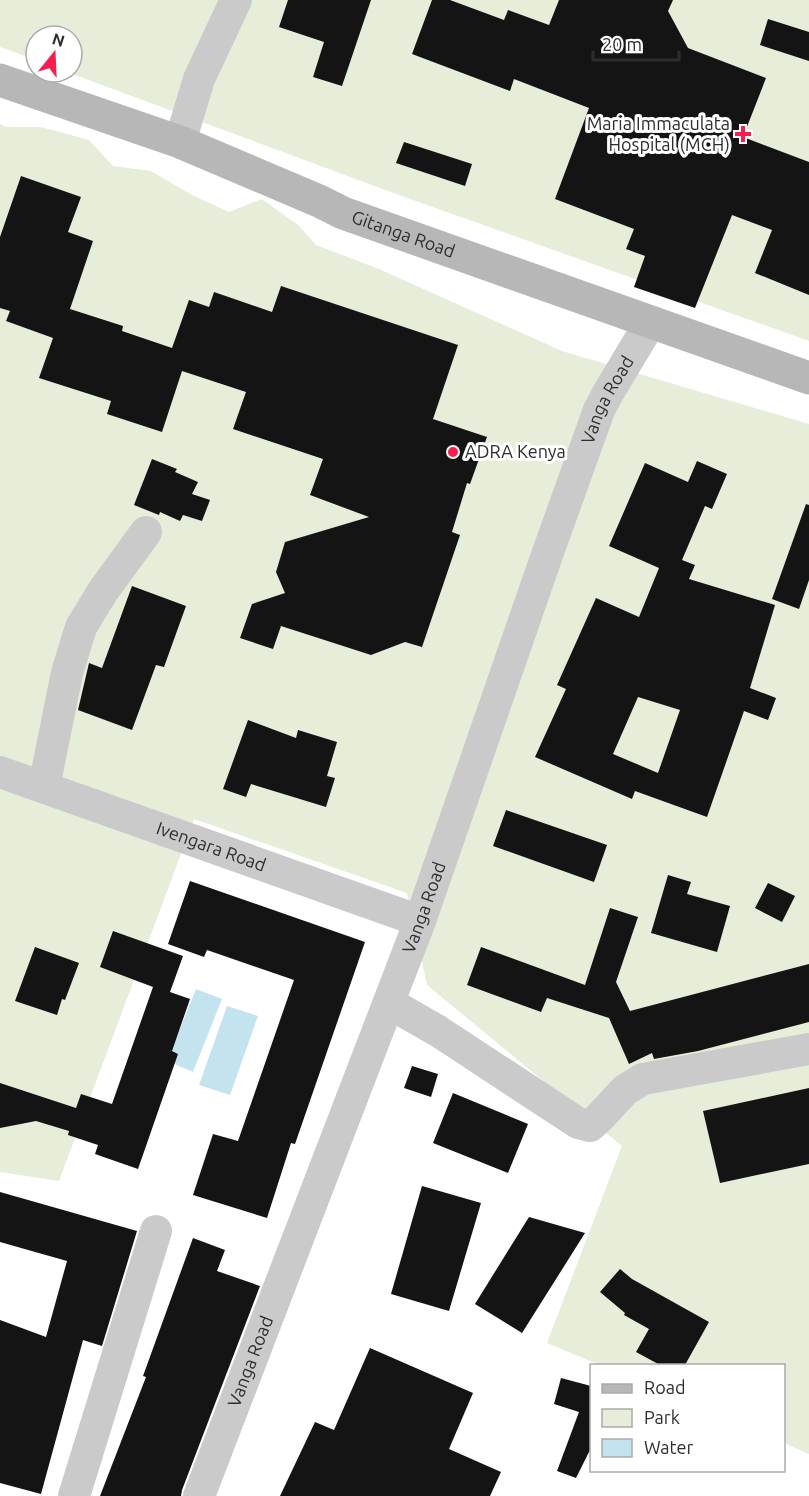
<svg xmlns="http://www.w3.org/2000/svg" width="809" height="1496" font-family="Ubuntu,sans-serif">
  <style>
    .green { fill: #e6edd9 }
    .water { fill: #c3e4ef }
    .building { fill: #141414; fill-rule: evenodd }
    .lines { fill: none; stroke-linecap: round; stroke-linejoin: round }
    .street { stroke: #cacaca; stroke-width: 32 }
    .secondary { stroke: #b7b7b7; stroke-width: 33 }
    .poi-dot { fill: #f71d4c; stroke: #fff; stroke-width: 2 }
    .labels { text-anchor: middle; stroke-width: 6; stroke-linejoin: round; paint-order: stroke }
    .poi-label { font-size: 18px; fill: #2d2d2d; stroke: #fff; text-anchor: end }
    .street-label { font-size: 18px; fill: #2d2d2d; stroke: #fff }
  </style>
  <rect width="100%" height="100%" fill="#fff"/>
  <path class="green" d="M 0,0 L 809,0 L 809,341 L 388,191 L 67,72 L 72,72 L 72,36 L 36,36 L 36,60 L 0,47 Z
    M 0,124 L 6,127 L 41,127 L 89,140 L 113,166 L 151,171 L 192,195 L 229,212 L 262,199 L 298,225 L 316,245 L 379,269 L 562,351 L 809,424 L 809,1454 L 784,1443 L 784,1366 L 600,1365 L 547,1343 L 622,1146 L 427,985 L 407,893 L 194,819 L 59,1181 L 0,1172 Z"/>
  <path class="water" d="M 196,989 L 222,999 L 193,1072 L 167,1061 Z
    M 227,1006 L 258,1016 L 230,1095 L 199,1085 Z"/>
  <path class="building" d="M 288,0 L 371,0 L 342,86 L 313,77 L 324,42 L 279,27 Z
    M 432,0 L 450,0 L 504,20 L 508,10 L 549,25 L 559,0 L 673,0 L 668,11 L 688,48 L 766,78 L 743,137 L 809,162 L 809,295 L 755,273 L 772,230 L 732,215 L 695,308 L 634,287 L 645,256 L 626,249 L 634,229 L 555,199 L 589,108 L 514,79 L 510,91 L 412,54 Z
    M 768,19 L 809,32 L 809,61 L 760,45 Z
    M 404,142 L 472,164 L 465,186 L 396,163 Z
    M 21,176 L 81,197 L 68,232 L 93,241 L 70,309 L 123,326 L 122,331 L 172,348 L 189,300 L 209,307 L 214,292 L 272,312 L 281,286 L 458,345 L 433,419 L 487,437 L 470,484 L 467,483 L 452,532 L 460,535 L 422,647 L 405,642 L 371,655 L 281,626 L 273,649 L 240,638 L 252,604 L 285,593 L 276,572 L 285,542 L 369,517 L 310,495 L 323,459 L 233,429 L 246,392 L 182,371 L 162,432 L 107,414 L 111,401 L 39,378 L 53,338 L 6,321 L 10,311 L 0,308 L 0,237 Z
    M 152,459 L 177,469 L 175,472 L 198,482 L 192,494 L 210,500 L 202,521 L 183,515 L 180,521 L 160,512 L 159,515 L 134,505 Z
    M 697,461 L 727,474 L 712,509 L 705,506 L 682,560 L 695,565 L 689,579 L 775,605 L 750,688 L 776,698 L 768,720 L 744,711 L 707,817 L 635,791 L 632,799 L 535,757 L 566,689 L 557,685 L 596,598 L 639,617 L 659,568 L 609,546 L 645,463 L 688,482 ZM 638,697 L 680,710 L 658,773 L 613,754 Z
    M 806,504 L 809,505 L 809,580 L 799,609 L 772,599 Z
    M 132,586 L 186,606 L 164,667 L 156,665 L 132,730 L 78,710 L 89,663 L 102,668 Z
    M 248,720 L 296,738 L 298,730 L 337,742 L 327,776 L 335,778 L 326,807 L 251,784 L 246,797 L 223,789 Z
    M 506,810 L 607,845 L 594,882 L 493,846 Z
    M 668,875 L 691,882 L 687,894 L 730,906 L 717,952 L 651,933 Z
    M 190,881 L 365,942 L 295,1144 L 291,1143 L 267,1218 L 193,1195 L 213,1134 L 238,1141 L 294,980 L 207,950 L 204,957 L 168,944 Z
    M 768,883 L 795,896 L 782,922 L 755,908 Z
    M 610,908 L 638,917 L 616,982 L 630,1011 L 809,964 L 809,1022 L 698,1051 L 654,1059 L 652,1053 L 629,1064 L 609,1018 L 547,998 L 541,1012 L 467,985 L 481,947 L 585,985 Z
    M 113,931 L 183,956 L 170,992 L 190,999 L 172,1051 L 178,1054 L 138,1169 L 95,1154 L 98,1145 L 68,1135 L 69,1131 L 36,1121 L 0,1128 L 0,1083 L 76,1108 L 81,1094 L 112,1104 L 153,987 L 100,967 Z
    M 35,947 L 79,963 L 65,1000 L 62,999 L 57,1015 L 15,1001 Z
    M 412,1066 L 438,1074 L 431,1097 L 404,1088 Z
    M 809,1088 L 809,1164 L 720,1183 L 703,1111 Z
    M 453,1093 L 528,1124 L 508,1173 L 433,1143 Z
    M 422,1186 L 481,1203 L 449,1311 L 391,1294 Z
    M 0,1192 L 137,1231 L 102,1346 L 83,1340 L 41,1494 L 0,1483 L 0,1320 L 46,1337 L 67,1261 L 0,1242 Z
    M 529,1217 L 585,1233 L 522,1333 L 475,1304 Z
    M 193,1238 L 225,1250 L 217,1271 L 260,1286 L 182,1490 L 181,1496 L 100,1496 L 146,1377 L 143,1376 Z
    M 620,1269 L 632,1279 L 709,1322 L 685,1365 L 660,1365 L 636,1352 L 649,1329 L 624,1315 L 625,1313 L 600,1292 Z
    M 370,1348 L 473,1393 L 449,1449 L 501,1472 L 490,1496 L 280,1496 L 315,1422 L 334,1430 Z
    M 561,1378 L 591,1386 L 591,1448 L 576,1478 L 557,1471 L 579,1412 L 554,1404 Z"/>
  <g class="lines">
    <g class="street">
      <path d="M 180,142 L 199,79 L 236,0"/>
      <path id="s1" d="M 0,772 L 420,921"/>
      <path d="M 44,787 L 67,673 L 81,627 L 103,591 L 146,532"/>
      <path d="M 389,1003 L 438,1031 L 578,1123 L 590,1126 L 599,1118 L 625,1090 L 643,1079 L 809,1049"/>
      <path d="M 74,1496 L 156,1231"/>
      <path id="s2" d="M 199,1496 L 420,921 L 547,555 L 599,410 L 608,393 L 650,323"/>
    </g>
    <path class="secondary" id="s3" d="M 0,80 L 180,142 L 319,201 L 343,213 L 809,378"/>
  </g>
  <g class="poi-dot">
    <path d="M740 125h6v6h6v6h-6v6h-6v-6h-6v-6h6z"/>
    <circle cx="453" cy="452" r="6"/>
  </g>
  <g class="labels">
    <g class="poi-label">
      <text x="730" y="130">Maria Immaculata<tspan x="730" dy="21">Hospital (MCH)</tspan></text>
      <text x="465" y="458" text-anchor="start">ADRA Kenya</text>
    </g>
    <g class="street-label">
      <text dy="6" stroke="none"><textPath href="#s3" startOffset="432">Gitanga Road</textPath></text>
      <text dy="6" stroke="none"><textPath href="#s2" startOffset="1170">Vanga Road</textPath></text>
      <text dy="6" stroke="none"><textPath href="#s1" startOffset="224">Ivengara Road</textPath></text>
      <text dy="6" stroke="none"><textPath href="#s2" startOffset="630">Vanga Road</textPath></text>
      <text dy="6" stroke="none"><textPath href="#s2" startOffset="144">Vanga Road</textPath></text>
    </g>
  </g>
  <rect x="590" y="1364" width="195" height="108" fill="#ffffff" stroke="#ababab" stroke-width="1.5"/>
  <rect x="602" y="1384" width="30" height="9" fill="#b7b7b7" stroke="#ababab" stroke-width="1.5"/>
  <text x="644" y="1394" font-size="18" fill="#2d2d2d">Road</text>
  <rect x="602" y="1409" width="30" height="18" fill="#e6edd9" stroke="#ababab" stroke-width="1.5"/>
  <text x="644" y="1424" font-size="18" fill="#2d2d2d">Park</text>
  <rect x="602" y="1439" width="30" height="18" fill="#c3e4ef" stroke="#ababab" stroke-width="1.5"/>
  <text x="644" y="1454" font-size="18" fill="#2d2d2d">Water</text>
  <g transform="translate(54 54) rotate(18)"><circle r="28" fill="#ffffff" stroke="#ababab" stroke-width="1.5"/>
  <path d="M0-4.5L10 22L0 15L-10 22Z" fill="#f71d4c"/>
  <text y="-9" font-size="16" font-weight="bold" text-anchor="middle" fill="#2d2d2d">N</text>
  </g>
  <path d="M593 51v9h86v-9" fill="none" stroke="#2d2d2d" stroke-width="3"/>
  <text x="602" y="51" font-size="18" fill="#2d2d2d" stroke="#ffffff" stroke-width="4.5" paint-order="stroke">20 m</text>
</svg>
